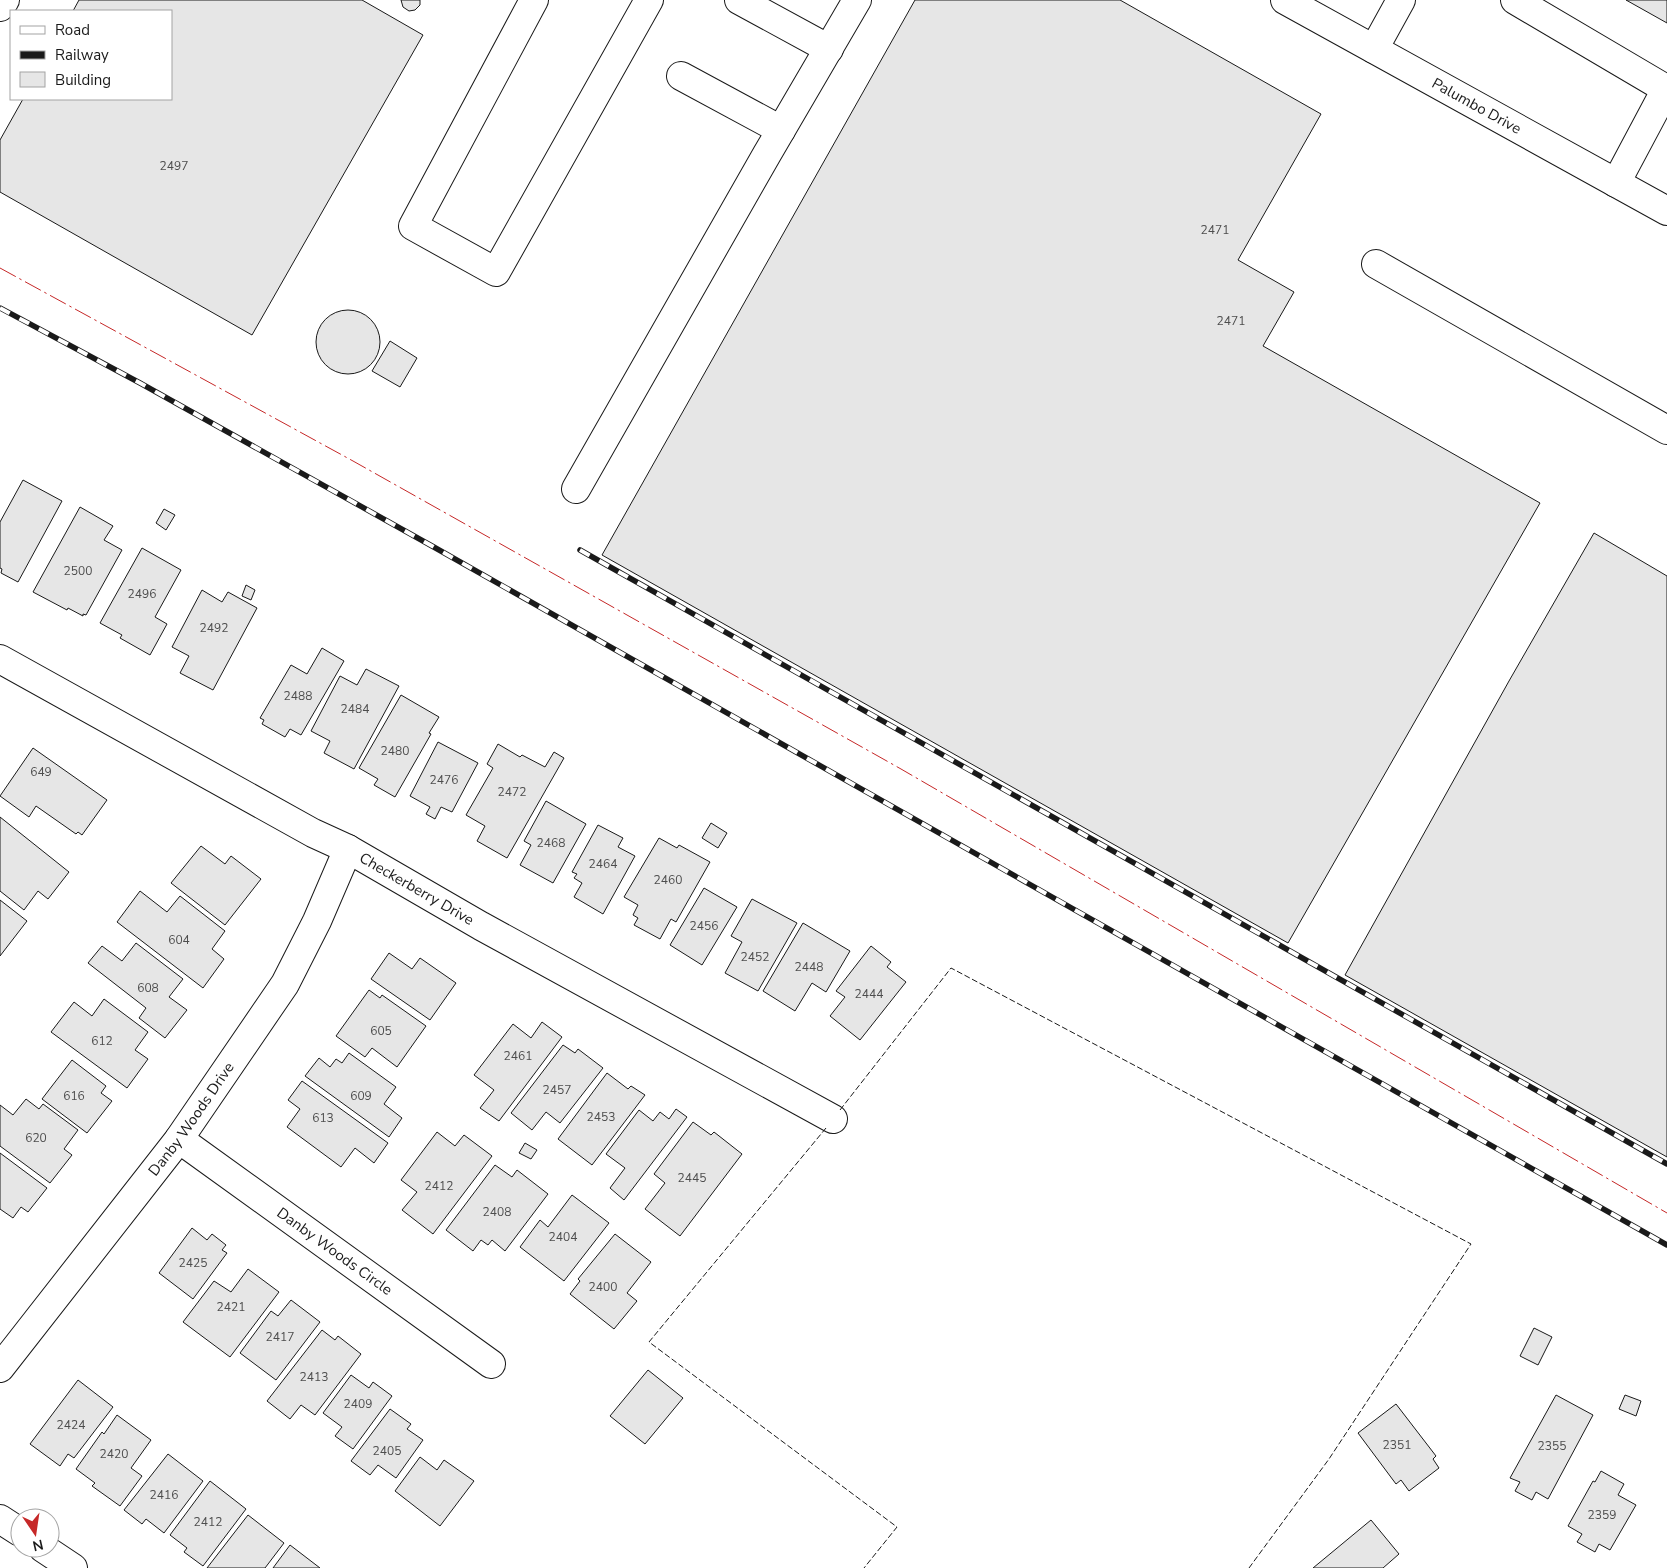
<svg xmlns="http://www.w3.org/2000/svg" width="1667" height="1568" font-family="'Nunito Sans',sans-serif">
  <style>
    .building { fill: #e6e6e6; stroke: #1a1a1a }
    .lines { fill: none; stroke-linecap: round; stroke-linejoin: round }
    .minor-casing { stroke: #1a1a1a; stroke-width: 30 }
    .minor { stroke: #fff; stroke-width: 28 }
    .rail-casing { stroke: #1a1a1a; stroke-width: 5.5 }
    .rail { stroke: #fff; stroke-width: 4; stroke-dasharray: 11; stroke-linecap: butt }
    .fence { stroke: #1a1a1a; stroke-width: 1; stroke-dasharray: 6 2.5; stroke-linecap: butt }
    .power { stroke: #c62828; stroke-width: 1; stroke-dasharray: 18 4 2.5 4; stroke-linecap: butt }
    .labels { text-anchor: middle; stroke-width: 4; stroke-linejoin: round; paint-order: stroke }
    .number-label { font-size: 12px; fill: #4d4d4d }
    .street-label { font-size: 15px; fill: #1a1a1a; stroke: #fff }
  </style>
  <rect width="100%" height="100%" fill="#fff"/>
  <path class="building" d="M 79,0 L 362,0 L 423,35 L 252,335 L 0,192 L 0,140 L 23,99 L 171,99 L 171,11 L 73,11 Z
    M 401,0 L 420,0 L 420,5 L 415,10 L 409,11 L 403,7 Z
    M 915,0 L 1120,0 L 1321,114 L 1238,260 L 1294,292 L 1263,346 L 1540,503 L 1288,943 L 602,555 Z
    M 1626,0 L 1667,0 L 1667,23 Z
    M316 342a32 32 0 1 1 64 0a32 32 0 1 1-64 0Z
    M 390,341 L 417,358 L 400,387 L 372,371 Z
    M 23,480 L 62,501 L 18,582 L 1,573 L 2,569 L 0,568 L 0,522 Z
    M 80,507 L 113,526 L 104,540 L 122,550 L 86,615 L 83,614 L 83,616 L 68,608 L 67,610 L 33,592 Z
    M 164,509 L 175,515 L 166,530 L 156,523 Z
    M 1594,533 L 1667,576 L 1667,1157 L 1345,975 L 1509,681 Z
    M 142,548 L 181,570 L 155,617 L 167,624 L 150,655 L 120,638 L 122,635 L 100,623 Z
    M 246,585 L 255,590 L 251,600 L 242,596 Z
    M 202,590 L 222,602 L 228,592 L 257,608 L 213,690 L 180,673 L 189,656 L 172,647 Z
    M 322,648 L 344,661 L 301,735 L 290,729 L 285,737 L 262,724 L 264,720 L 260,718 L 291,665 L 307,674 Z
    M 366,669 L 399,686 L 354,769 L 324,753 L 330,741 L 311,731 L 340,676 L 357,685 Z
    M 401,695 L 439,717 L 429,733 L 431,734 L 395,797 L 374,785 L 378,779 L 359,768 Z
    M 438,742 L 478,763 L 452,812 L 441,807 L 435,819 L 426,814 L 430,807 L 410,796 Z
    M 498,744 L 520,757 L 522,755 L 545,767 L 554,752 L 564,758 L 507,858 L 477,841 L 485,826 L 466,815 L 493,768 L 487,764 Z
    M 33,748 L 107,800 L 82,835 L 78,832 L 76,834 L 36,806 L 29,817 L 0,796 Z
    M 546,801 L 586,824 L 553,883 L 520,865 L 531,845 L 524,841 Z
    M 0,817 L 69,872 L 48,899 L 38,891 L 24,910 L 0,891 Z
    M 711,823 L 727,833 L 718,848 L 702,838 Z
    M 598,825 L 623,838 L 618,847 L 635,856 L 603,914 L 574,897 L 582,883 L 574,878 L 577,874 L 572,872 Z
    M 659,838 L 677,848 L 679,845 L 710,862 L 676,922 L 671,919 L 660,939 L 634,925 L 638,918 L 633,915 L 638,905 L 624,897 Z
    M 201,846 L 225,864 L 231,856 L 261,879 L 225,925 L 171,883 Z
    M 704,888 L 737,907 L 702,965 L 670,945 Z
    M 140,891 L 167,912 L 180,896 L 225,931 L 212,949 L 224,959 L 203,988 L 117,922 Z
    M 752,899 L 797,923 L 758,991 L 725,973 L 742,942 L 731,936 Z
    M 0,900 L 27,921 L 0,956 Z
    M 803,923 L 850,951 L 826,992 L 812,983 L 795,1011 L 763,991 Z
    M 136,943 L 183,979 L 169,997 L 187,1010 L 165,1038 L 139,1018 L 146,1008 L 88,963 L 102,946 L 122,961 Z
    M 871,946 L 891,962 L 887,967 L 906,982 L 860,1040 L 830,1016 L 845,997 L 836,991 Z
    M 389,953 L 412,969 L 420,958 L 456,983 L 430,1020 L 371,979 Z
    M 369,990 L 380,998 L 382,995 L 426,1026 L 397,1067 L 372,1048 L 365,1057 L 336,1036 Z
    M 104,999 L 148,1032 L 135,1050 L 148,1059 L 127,1088 L 51,1032 L 74,1002 L 92,1016 Z
    M 542,1022 L 562,1037 L 499,1121 L 480,1108 L 494,1090 L 474,1075 L 513,1024 L 531,1038 Z
    M 563,1045 L 575,1053 L 578,1049 L 603,1068 L 560,1123 L 546,1112 L 532,1130 L 511,1113 Z
    M 349,1053 L 396,1087 L 384,1104 L 402,1118 L 389,1137 L 305,1076 L 319,1058 L 330,1067 L 336,1059 L 342,1063 Z
    M 72,1060 L 106,1086 L 101,1093 L 112,1101 L 87,1133 L 42,1099 Z
    M 607,1073 L 628,1089 L 631,1086 L 645,1095 L 592,1165 L 558,1139 Z
    M 302,1081 L 388,1143 L 374,1163 L 355,1148 L 341,1167 L 287,1127 L 300,1109 L 288,1100 Z
    M 26,1099 L 39,1109 L 43,1104 L 78,1130 L 64,1149 L 72,1155 L 50,1183 L 0,1146 L 0,1105 L 13,1115 Z
    M 676,1109 L 687,1117 L 624,1200 L 610,1188 L 625,1168 L 606,1154 L 639,1110 L 653,1121 L 660,1112 L 669,1119 Z
    M 693,1122 L 711,1135 L 714,1132 L 742,1154 L 680,1236 L 645,1209 L 665,1183 L 654,1174 Z
    M 437,1132 L 455,1146 L 464,1135 L 492,1156 L 433,1234 L 402,1210 L 417,1192 L 401,1180 Z
    M 525,1143 L 537,1150 L 531,1159 L 519,1153 Z
    M 0,1153 L 47,1188 L 28,1212 L 21,1207 L 13,1218 L 0,1209 Z
    M 495,1165 L 512,1177 L 517,1170 L 548,1194 L 505,1251 L 492,1240 L 488,1245 L 481,1240 L 473,1251 L 446,1230 Z
    M 572,1195 L 609,1223 L 564,1281 L 520,1247 L 540,1220 L 548,1227 Z
    M 192,1228 L 207,1240 L 212,1234 L 226,1245 L 222,1250 L 227,1253 L 193,1299 L 159,1273 Z
    M 615,1234 L 651,1262 L 627,1293 L 637,1301 L 614,1329 L 570,1294 L 580,1281 L 578,1279 Z
    M 248,1269 L 279,1292 L 230,1357 L 183,1322 L 214,1281 L 231,1292 Z
    M 291,1300 L 320,1322 L 276,1380 L 240,1353 L 271,1311 L 278,1316 Z
    M 1534,1328 L 1552,1337 L 1538,1365 L 1520,1356 Z
    M 322,1330 L 335,1340 L 338,1336 L 361,1354 L 315,1415 L 301,1405 L 290,1419 L 267,1401 Z
    M 648,1370 L 683,1398 L 645,1444 L 610,1416 Z
    M 351,1375 L 369,1388 L 373,1382 L 392,1396 L 353,1449 L 335,1436 L 342,1427 L 323,1413 Z
    M 78,1380 L 113,1407 L 74,1458 L 68,1454 L 60,1466 L 30,1444 Z
    M 1556,1395 L 1593,1415 L 1548,1499 L 1536,1492 L 1532,1500 L 1515,1491 L 1520,1482 L 1510,1478 Z
    M 1625,1395 L 1641,1401 L 1636,1416 L 1619,1409 Z
    M 1396,1404 L 1436,1456 L 1433,1459 L 1439,1468 L 1409,1491 L 1401,1480 L 1396,1484 L 1358,1433 Z
    M 390,1409 L 411,1424 L 407,1429 L 423,1440 L 396,1478 L 378,1465 L 370,1475 L 351,1461 Z
    M 117,1415 L 151,1440 L 131,1468 L 142,1476 L 120,1506 L 92,1486 L 95,1483 L 76,1469 L 102,1432 L 104,1434 Z
    M 168,1454 L 203,1481 L 164,1533 L 146,1519 L 142,1524 L 124,1510 Z
    M 420,1457 L 437,1470 L 444,1460 L 474,1481 L 440,1526 L 395,1491 Z
    M 1601,1471 L 1624,1484 L 1618,1495 L 1636,1505 L 1610,1550 L 1599,1544 L 1595,1552 L 1577,1542 L 1582,1534 L 1568,1526 L 1593,1481 L 1595,1482 Z
    M 210,1481 L 246,1509 L 203,1566 L 184,1552 L 187,1548 L 170,1535 Z
    M 248,1515 L 284,1543 L 265,1568 L 207,1568 Z
    M 1371,1520 L 1399,1554 L 1383,1568 L 1313,1568 Z
    M 290,1545 L 320,1568 L 273,1568 Z"/>
  <g class="lines">
    <defs>
      <g id="minor">
        <path d="M 534,0 L 413,226 L 496,272 L 649,0"/>
        <path d="M 739,0 L 829,49"/>
        <path id="s1" d="M 1285,0 L 1667,211"/>
        <path d="M 1515,0 L 1666,89"/>
        <path d="M 0,7 L 5,0"/>
        <path d="M 1374,49 L 1401,0"/>
        <path d="M 681,76 L 781,130"/>
        <path d="M 1616,183 L 1666,89 L 1667,90"/>
        <path d="M 1376,264 L 1667,430"/>
        <path d="M 576,489 L 767,154 L 857,0"/>
        <path id="s2" d="M 0,659 L 313,833 L 348,849 L 481,926 L 833,1119"/>
        <path id="s3" d="M 179,1139 L 491,1364"/>
        <path id="s4" d="M 0,1368 L 179,1139 L 285,984 L 317,921 L 348,849"/>
        <path d="M 0,1519 L 20,1532"/>
        <path d="M 43,1548 L 73,1568"/>
      </g>
    </defs>
    <use href="#minor" class="minor-casing"/>
    <use href="#minor" class="minor"/>
    <defs>
      <path id="rail" d="M 0,308 L 140,383 L 432,546 L 1667,1245
        M 580,550 L 1667,1164"/>
    </defs>
    <use href="#rail" class="rail-casing"/>
    <use href="#rail" class="rail"/>
    <path class="fence" d="M 840,1110 L 951,968 L 1471,1244 L 1329,1459 L 1249,1568
      M 826,1128 L 649,1342 L 897,1527 L 864,1568"/>
    <path class="power" d="M 0,268 L 353,461 L 901,769 L 1667,1213"/>
  </g>
  <g class="labels">
    <g class="number-label">
      <text x="174" y="170">2497</text>
      <text x="1215" y="234">2471</text>
      <text x="1231" y="325">2471</text>
      <text x="78" y="575">2500</text>
      <text x="142" y="598">2496</text>
      <text x="214" y="632">2492</text>
      <text x="298" y="700">2488</text>
      <text x="355" y="713">2484</text>
      <text x="395" y="755">2480</text>
      <text x="41" y="776">649</text>
      <text x="444" y="784">2476</text>
      <text x="512" y="796">2472</text>
      <text x="551" y="847">2468</text>
      <text x="603" y="868">2464</text>
      <text x="668" y="884">2460</text>
      <text x="704" y="930">2456</text>
      <text x="179" y="944">604</text>
      <text x="755" y="961">2452</text>
      <text x="809" y="971">2448</text>
      <text x="148" y="992">608</text>
      <text x="869" y="998">2444</text>
      <text x="381" y="1035">605</text>
      <text x="102" y="1045">612</text>
      <text x="518" y="1060">2461</text>
      <text x="557" y="1094">2457</text>
      <text x="74" y="1100">616</text>
      <text x="361" y="1100">609</text>
      <text x="601" y="1121">2453</text>
      <text x="323" y="1122">613</text>
      <text x="36" y="1142">620</text>
      <text x="692" y="1182">2445</text>
      <text x="439" y="1190">2412</text>
      <text x="497" y="1216">2408</text>
      <text x="563" y="1241">2404</text>
      <text x="193" y="1267">2425</text>
      <text x="603" y="1291">2400</text>
      <text x="231" y="1311">2421</text>
      <text x="280" y="1341">2417</text>
      <text x="314" y="1381">2413</text>
      <text x="358" y="1408">2409</text>
      <text x="71" y="1429">2424</text>
      <text x="1397" y="1449">2351</text>
      <text x="1552" y="1450">2355</text>
      <text x="387" y="1455">2405</text>
      <text x="114" y="1458">2420</text>
      <text x="164" y="1499">2416</text>
      <text x="1602" y="1519">2359</text>
      <text x="208" y="1526">2412</text>
    </g>
    <g class="street-label">
      <text dy="5" stroke="none"><textPath href="#s1" startOffset="219">Palumbo Drive</textPath></text>
      <text dy="5" stroke="none"><textPath href="#s2" startOffset="476">Checkerberry Drive</textPath></text>
      <text dy="5" stroke="none"><textPath href="#s4" startOffset="314">Danby Woods Drive</textPath></text>
      <text dy="5" stroke="none"><textPath href="#s3" startOffset="192">Danby Woods Circle</textPath></text>
    </g>
  </g>
  <rect x="10" y="10" width="162" height="90" fill="#ffffff" stroke="#a3a3a3"/>
  <rect x="20" y="26" width="25" height="8" fill="#ffffff" stroke="#a3a3a3"/>
  <text x="55" y="35" font-size="15" fill="#1a1a1a">Road</text>
  <rect x="20" y="51" width="25" height="8" fill="#1a1a1a" stroke="#a3a3a3"/>
  <text x="55" y="60" font-size="15" fill="#1a1a1a">Railway</text>
  <rect x="20" y="72" width="25" height="15" fill="#e6e6e6" stroke="#a3a3a3"/>
  <text x="55" y="85" font-size="15" fill="#1a1a1a">Building</text>
  <g transform="translate(35 1533) rotate(167)"><circle r="24" fill="#ffffff" stroke="#a3a3a3"/>
  <path d="M0-4L9 19L0 12L-9 19Z" fill="#c62828"/>
  <text y="-8" font-size="14" font-weight="bold" text-anchor="middle" fill="#1a1a1a">N</text>
  </g>
</svg>
